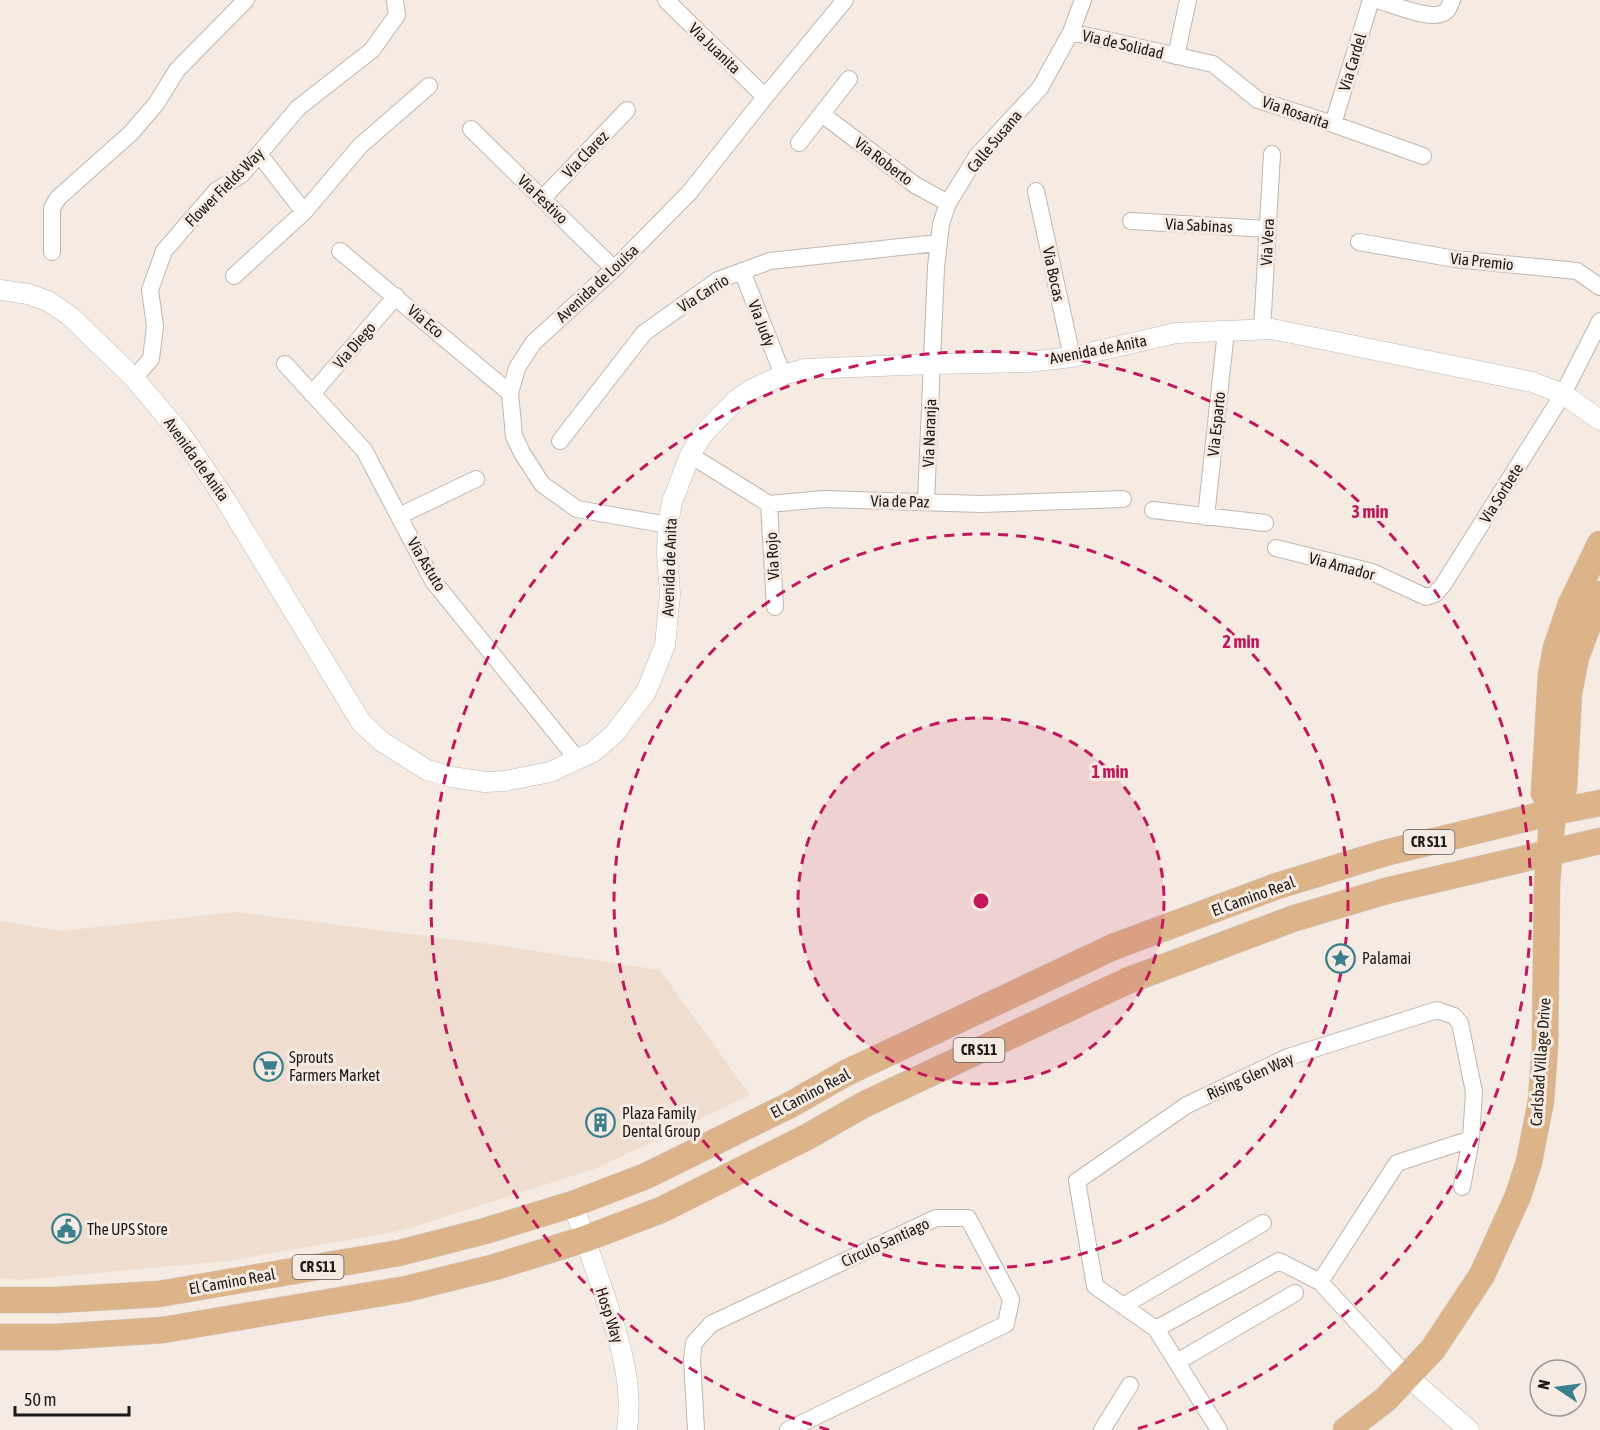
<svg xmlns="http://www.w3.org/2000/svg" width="1600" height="1430" font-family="'Asap Condensed',sans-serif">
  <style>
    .built { fill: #efded0 }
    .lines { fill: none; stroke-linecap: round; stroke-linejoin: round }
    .minor-casing { stroke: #c0b6ae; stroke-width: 18 }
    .tertiary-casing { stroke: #c0b6ae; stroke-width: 21 }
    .primary-casing { stroke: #cecdcc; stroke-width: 27 }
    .minor { stroke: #fff; stroke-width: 16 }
    .tertiary { stroke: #fff; stroke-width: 20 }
    .primary { stroke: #ddb38a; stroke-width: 26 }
    .ring { fill: none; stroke: #c2185b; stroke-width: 3; stroke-dasharray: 10 8 }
    .labels { text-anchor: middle; stroke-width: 6; stroke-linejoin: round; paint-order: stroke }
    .shield { fill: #f5ebe2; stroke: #5e5954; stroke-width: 1.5 }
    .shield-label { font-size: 15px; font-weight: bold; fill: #1e1a17 }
    .street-label { font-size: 16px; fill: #1e1a17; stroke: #f5ebe2 }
    .poi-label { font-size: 16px; fill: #1e1a17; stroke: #f5ebe2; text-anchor: start }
    .centre { fill: #c2185b; stroke: #f5ebe2; stroke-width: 3 }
    .ring-label { font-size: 18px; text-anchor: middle; font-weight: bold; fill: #c2185b; stroke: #f5ebe2; stroke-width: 6; stroke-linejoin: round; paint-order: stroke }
  </style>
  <rect width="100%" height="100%" fill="#f5ebe2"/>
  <path class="built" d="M 236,912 L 496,945 L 660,970 L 750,1095 L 597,1168 L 404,1230 L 228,1261 L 21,1280 L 0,1278 L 0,921 L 60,931 Z"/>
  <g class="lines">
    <defs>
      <path id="minor" d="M 666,0 L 765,97
        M 1377,0 C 1392,4 1432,22 1445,12 C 1449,10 1450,4 1452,0
        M 1071,32 L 1213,64 L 1258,100 L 1333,124 L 1423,156
        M 1176,56 L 1188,0
        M 822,114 L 915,185 L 948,203
        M 1333,124 L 1371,0
        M 471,129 L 614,269
        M 799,143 L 849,79
        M 259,154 L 304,212
        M 1036,191 L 1072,357
        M 542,199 L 627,110
        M 1131,221 L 1267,229
        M 1359,242 L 1455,259 L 1577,271 L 1600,287
        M 340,251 L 510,393
        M 52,252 L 52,208 L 58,198 L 131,133 L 156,104 L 177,70 L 246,0
        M 742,271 L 783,375
        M 234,276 L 304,212 L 360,146 L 429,86
        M 1262,330 L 1272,154
        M 285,364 L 364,450 L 433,581 L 578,760
        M 134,378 L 151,359 L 155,326 L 150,290 L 164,251 L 216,191 L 242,174 L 298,108 L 372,50 L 397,15 L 395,0
        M 312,394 L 396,296
        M 560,441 L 644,333 L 718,280 L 770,261 L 938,243
        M 690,455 L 769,504 L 824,499 L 982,504 L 1123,499
        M 926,502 L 936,267 L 941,224 L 948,203 L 977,156 L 1040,88 L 1071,32 L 1083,0
        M 769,504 L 775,607
        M 1153,510 L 1265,523
        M 399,516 L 476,479
        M 1206,517 L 1226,331
        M 668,525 L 577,509 L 542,484 L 522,453 L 514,436 L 510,393 L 517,368 L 533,343 L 614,269 L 689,193 L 765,97 L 845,0
        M 1276,548 L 1372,572 L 1426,597 L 1435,594 L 1443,585 L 1563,394 L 1600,321
        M 1123,1306 L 1263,1223
        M 1156,1329 L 1279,1261 L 1320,1282
        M 1177,1362 L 1295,1293
        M 1408,1377 L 1320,1282 L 1397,1163 L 1471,1139
        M 696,1430 L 692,1359 L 694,1343 L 711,1324 L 936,1218 L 968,1218 L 1011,1299 L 1006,1324 L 788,1430
        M 1102,1430 L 1130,1385
        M 1219,1430 L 1156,1329 L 1095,1286 L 1077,1181 L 1187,1105 L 1288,1057 L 1437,1010 L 1454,1016 L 1460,1023 L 1474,1092 L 1471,1139 L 1462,1187"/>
      <path id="tertiary" d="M 0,290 L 28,294 L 48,301 L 70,316 L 134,378 L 181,434 L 227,502 L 361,722 L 381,741 L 427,770 L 452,777 L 485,782 L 505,781 L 550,772 L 593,752 L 614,734 L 646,692 L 665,645 L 670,594 L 667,553 L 668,525 L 672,502 L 690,455 L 703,434 L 736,400 L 752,389 L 783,375 L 804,369 L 931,364 L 1028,362 L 1072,357 L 1176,333 L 1272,329 L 1532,382 L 1563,394 L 1600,420
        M 573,1204 C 583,1233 593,1262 603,1291 C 618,1336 634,1382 627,1430
        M 1408,1377 L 1469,1430"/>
      <path id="primary" d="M 1553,812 L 1544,793 L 1551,675 L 1556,648 L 1571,604 L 1600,544
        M 0,1300 L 56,1300 L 159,1294 L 399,1253 L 485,1231 L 573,1204 L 646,1176 L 790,1105 L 846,1073 L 1113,947 L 1277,886 L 1385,853 L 1553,812 L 1600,803
        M 0,1337 L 57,1337 L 163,1330 L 406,1289 L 495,1267 L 585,1239 L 661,1210 L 807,1137 L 863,1105 L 1127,981 L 1292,919 L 1386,891 L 1600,841
        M 1346,1430 L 1386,1399 L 1433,1349 L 1482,1275 L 1518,1196 L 1529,1162 L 1541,1101 L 1545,1046 L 1547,883 L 1553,812 L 1564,788 L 1569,693 L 1576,657 L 1600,594"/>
    </defs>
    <use href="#minor" class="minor-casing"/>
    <use href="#tertiary" class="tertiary-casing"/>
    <use href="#primary" class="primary-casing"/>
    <use href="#minor" class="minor"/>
    <use href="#tertiary" class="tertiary"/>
    <use href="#primary" class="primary"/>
  </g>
  <circle cx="981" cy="901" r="183" fill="#c2185b" fill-opacity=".12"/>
  <g class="ring">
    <circle cx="981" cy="901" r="183"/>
    <circle cx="981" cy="901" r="367"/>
    <path d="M829 1430A550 550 0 1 1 1133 1430"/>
  </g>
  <defs>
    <symbol id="sight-ring" viewBox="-11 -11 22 22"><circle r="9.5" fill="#f5ebe2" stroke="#3a7f8d" stroke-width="1.5"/><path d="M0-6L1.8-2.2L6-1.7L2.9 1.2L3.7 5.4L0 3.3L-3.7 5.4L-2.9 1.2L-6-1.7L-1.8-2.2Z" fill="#3a7f8d"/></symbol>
    <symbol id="supermarket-ring" viewBox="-11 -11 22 22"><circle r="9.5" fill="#f5ebe2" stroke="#3a7f8d" stroke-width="1.5"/><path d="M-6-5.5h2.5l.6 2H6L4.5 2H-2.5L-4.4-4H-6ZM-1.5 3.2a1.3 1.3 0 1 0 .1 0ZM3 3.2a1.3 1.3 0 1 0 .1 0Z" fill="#3a7f8d"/></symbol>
    <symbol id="building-ring" viewBox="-11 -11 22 22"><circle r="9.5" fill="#f5ebe2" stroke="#3a7f8d" stroke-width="1.5"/><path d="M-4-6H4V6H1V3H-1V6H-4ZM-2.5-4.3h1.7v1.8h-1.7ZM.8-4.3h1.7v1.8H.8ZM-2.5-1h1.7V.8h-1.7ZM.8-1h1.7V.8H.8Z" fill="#3a7f8d"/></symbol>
    <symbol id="civic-ring" viewBox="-11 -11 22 22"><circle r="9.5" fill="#f5ebe2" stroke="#3a7f8d" stroke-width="1.5"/><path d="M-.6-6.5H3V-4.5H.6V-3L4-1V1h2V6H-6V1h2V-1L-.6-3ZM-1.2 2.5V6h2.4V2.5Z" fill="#3a7f8d"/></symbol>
  </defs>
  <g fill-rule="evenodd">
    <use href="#sight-ring" x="1324" y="942" width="33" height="33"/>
    <use href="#supermarket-ring" x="252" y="1050" width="33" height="33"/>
    <use href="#building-ring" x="584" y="1106" width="33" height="33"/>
    <use href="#civic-ring" x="50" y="1212" width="33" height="33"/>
  </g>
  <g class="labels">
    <g class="shield">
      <rect x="1403.5" y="830" width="51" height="24" rx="4.5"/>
      <rect x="953.5" y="1038" width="51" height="24" rx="4.5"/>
      <rect x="292.5" y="1255" width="51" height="24" rx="4.5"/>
    </g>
    <g class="shield-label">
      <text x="1429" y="847">CR S11</text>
      <text x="979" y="1055">CR S11</text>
      <text x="318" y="1272">CR S11</text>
    </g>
    <g class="street-label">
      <text transform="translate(1123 44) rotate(13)" y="6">Via de Solidad</text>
      <text transform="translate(715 48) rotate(44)" y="6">Via Juanita</text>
      <text transform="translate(1352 62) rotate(-73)" y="6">Via Cardel</text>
      <text transform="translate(1296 112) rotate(19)" y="6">Via Rosarita</text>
      <text transform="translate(994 141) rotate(-50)" y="6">Calle Susana</text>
      <text transform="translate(585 154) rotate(-46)" y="6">Via Clarez</text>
      <text transform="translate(884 161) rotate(37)" y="6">Via Roberto</text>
      <text transform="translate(224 187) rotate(-45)" y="6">Flower Fields Way</text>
      <text transform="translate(543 199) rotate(44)" y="6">Via Festivo</text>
      <text transform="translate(1199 225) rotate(3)" y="6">Via Sabinas</text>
      <text transform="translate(1267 242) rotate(-87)" y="6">Via Vera</text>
      <text transform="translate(1482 261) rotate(6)" y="6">Via Premio</text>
      <text transform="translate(1054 274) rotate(78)" y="6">Via Bocas</text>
      <text transform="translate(597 283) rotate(-43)" y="6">Avenida de Louisa</text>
      <text transform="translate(703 293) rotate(-32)" y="6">Via Carrio</text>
      <text transform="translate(426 321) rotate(40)" y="6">Via Eco</text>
      <text transform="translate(762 323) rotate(69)" y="6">Via Judy</text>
      <text transform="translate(354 345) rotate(-49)" y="6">Via Diego</text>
      <text transform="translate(1098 349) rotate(-11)" y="6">Avenida de Anita</text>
      <text transform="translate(1216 424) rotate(-84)" y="6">Via Esparto</text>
      <text transform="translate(929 433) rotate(-88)" y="6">Via Naranja</text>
      <text transform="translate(197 459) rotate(54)" y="6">Avenida de Anita</text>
      <text transform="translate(1501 493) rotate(-58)" y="6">Via Sorbete</text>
      <text transform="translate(900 501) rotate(1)" y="6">Via de Paz</text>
      <text transform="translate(772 556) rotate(-93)" y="6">Via Rojo</text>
      <text transform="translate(427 564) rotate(59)" y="6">Via Astuto</text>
      <text transform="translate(1342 566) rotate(15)" y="6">Via Amador</text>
      <text transform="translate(669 567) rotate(-88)" y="6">Avenida de Anita</text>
      <text transform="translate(1253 896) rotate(-20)" y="6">El Camino Real</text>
      <text transform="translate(1540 1062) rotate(-86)" y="6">Carlsbad Village Drive</text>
      <text transform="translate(1250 1076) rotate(-24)" y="6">Rising Glen Way</text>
      <text transform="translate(810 1093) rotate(-28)" y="6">El Camino Real</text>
      <text transform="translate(885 1242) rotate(-25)" y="6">Circulo Santiago</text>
      <text transform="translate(232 1281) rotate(-10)" y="6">El Camino Real</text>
      <text transform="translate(610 1315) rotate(72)" y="6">Hosp Way</text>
    </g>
    <g class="poi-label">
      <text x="1362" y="964">Palamai</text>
      <text x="289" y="1063">Sprouts<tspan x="289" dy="18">Farmers Market</tspan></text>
      <text x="622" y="1119">Plaza Family<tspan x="622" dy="18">Dental Group</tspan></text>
      <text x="87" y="1235">The UPS Store</text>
    </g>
  </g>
  <circle cx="981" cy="901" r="9" class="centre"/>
  <g class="ring-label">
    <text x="1370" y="518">3 min</text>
    <text x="1241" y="648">2 min</text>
    <text x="1110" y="778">1 min</text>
  </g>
  <g transform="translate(1558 1388) rotate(283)"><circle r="28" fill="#f5ebe2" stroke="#9f9791" stroke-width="1.5"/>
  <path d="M0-4.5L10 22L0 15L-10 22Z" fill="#3a7f8d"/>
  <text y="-9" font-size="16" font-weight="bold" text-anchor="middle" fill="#1e1a17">N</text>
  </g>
  <path d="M15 1406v9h114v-9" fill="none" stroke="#1e1a17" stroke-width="3"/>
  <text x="24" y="1406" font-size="18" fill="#1e1a17" stroke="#f5ebe2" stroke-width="4.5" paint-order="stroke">50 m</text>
</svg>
